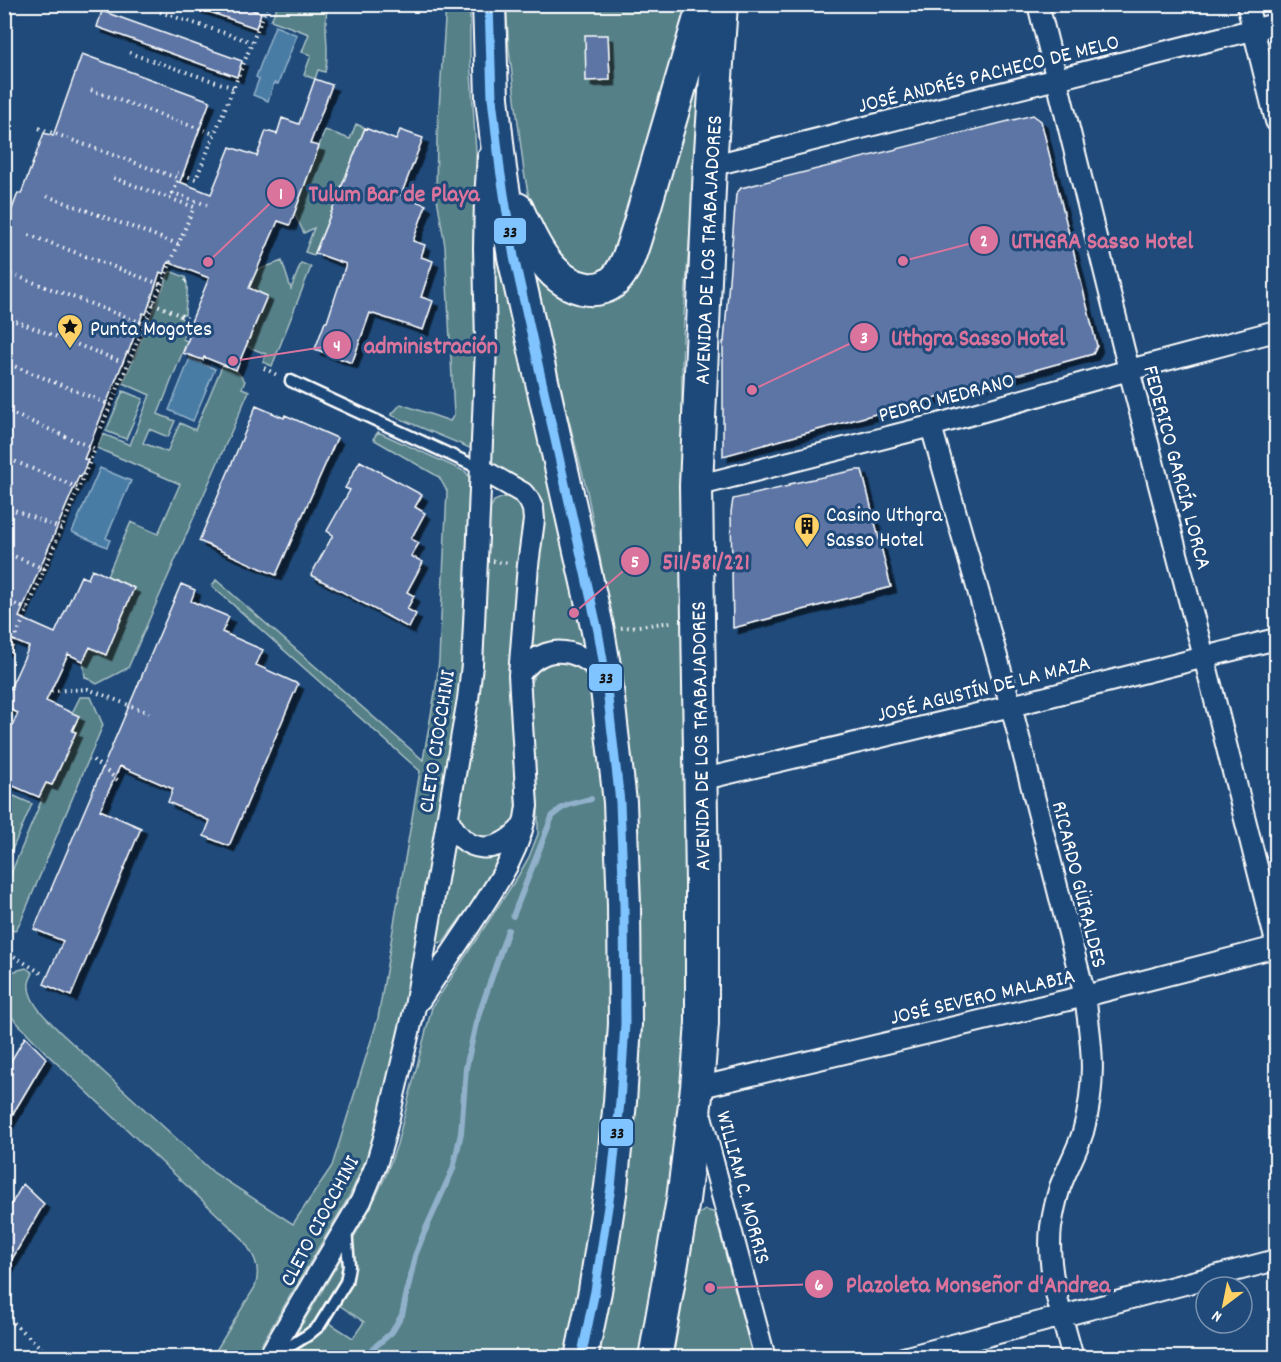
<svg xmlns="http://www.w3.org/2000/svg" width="1281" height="1362" font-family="Dekko,sans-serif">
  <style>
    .green { fill: #558088; stroke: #aac0c4; stroke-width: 1.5 }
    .water { fill: #487ca5; stroke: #91b0c9; stroke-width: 1.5 }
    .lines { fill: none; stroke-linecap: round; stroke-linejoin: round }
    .stream { stroke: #91b0c9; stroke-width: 6 }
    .building { fill: #5c74a5; stroke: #fff; stroke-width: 1.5; filter: url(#shadow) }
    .service-casing { stroke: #fff; stroke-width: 15 }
    .minor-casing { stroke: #fff; stroke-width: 24 }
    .primary-casing { stroke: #fff; stroke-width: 36 }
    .path { stroke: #fff; stroke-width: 4; stroke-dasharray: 1.5 4.5; stroke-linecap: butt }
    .service { stroke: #1f4a7a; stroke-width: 10 }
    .minor { stroke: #1f4a7a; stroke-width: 20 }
    .primary { stroke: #1f4a7a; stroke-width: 32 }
    .bus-1-casing { stroke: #1f4a7a; stroke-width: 14 }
    .bus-1 { stroke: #80c4ff; stroke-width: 9 }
    .labels { text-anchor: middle; stroke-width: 6; stroke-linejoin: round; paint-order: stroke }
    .street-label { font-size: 22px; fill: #fff; stroke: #1f4a7a }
    .poi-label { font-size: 22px; fill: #fff; stroke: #1f4a7a; text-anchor: start }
    .leader { fill: none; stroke: #da749d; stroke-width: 2 }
    .callout-dot { fill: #da749d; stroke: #1f4a7a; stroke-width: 2 }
    .mark-label { font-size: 18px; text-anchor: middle; font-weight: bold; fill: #fff }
    .callout-label { font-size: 24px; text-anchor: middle; font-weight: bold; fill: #da749d; stroke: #1f4a7a; stroke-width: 6; stroke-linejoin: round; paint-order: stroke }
    .line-badge { stroke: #1f4a7a; stroke-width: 2 }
    .pale-badge-label { font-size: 16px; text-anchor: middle; font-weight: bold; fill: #111 }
  </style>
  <defs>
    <filter id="shadow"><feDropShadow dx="5.5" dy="5.5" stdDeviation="0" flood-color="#0009"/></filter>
  </defs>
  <rect width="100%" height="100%" fill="#1f4a7a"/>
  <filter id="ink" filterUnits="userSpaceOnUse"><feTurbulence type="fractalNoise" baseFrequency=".0167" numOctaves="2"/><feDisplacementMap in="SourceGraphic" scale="12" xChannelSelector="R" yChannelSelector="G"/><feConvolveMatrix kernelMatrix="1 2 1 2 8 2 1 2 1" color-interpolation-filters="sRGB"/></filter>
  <g filter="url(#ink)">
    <path class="green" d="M 278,5 L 328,5 C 322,26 331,50 325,72 L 318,70 L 315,79 L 304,75 L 311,55 L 302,52 L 309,34 L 271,20 Z
      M 446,5 L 470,5 L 470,57 L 476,152 L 480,348 L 472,449 L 391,415 L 401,404 L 450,421 L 454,415 L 445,246 L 436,192 L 437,138 Z
      M 506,5 L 695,5 L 610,274 L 574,278 L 533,218 L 524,172 L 509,49 Z
      M 704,38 L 684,314 L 682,366 L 682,621 L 690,948 L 686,1052 L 672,1166 L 640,1357 L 597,1357 L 619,1245 L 636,1107 L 642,1031 L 640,908 L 634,783 L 613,629 L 600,558 L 587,491 L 564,401 L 531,255 L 600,296 Z
      M 356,124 L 365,128 L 314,255 L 305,252 L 314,228 L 304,233 L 294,213 L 325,130 L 350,139 Z
      M 493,248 L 497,251 L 504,287 L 587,644 L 583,646 L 530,651 L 540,530 L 503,471 L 492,464 L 489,460 Z
      M 282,261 L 291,289 L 301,263 L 311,267 L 272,366 L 263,362 L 266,354 L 246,346 L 267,297 L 249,288 L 257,270 Z
      M 170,271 L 185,277 C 190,287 185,303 185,315 L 181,314 L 179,317 L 187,321 L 183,339 L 187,341 L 158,414 L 175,421 L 168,437 L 149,429 L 143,443 L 167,452 L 180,423 L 195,430 L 223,364 L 236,370 L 245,381 L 242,388 L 249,391 L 128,668 L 97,684 L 85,677 L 83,661 L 90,647 L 106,654 L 134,588 L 107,576 L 131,522 L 158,534 L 180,484 L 97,448 L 103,434 L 130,445 L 150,395 L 123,383 Z
      M 123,391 L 143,399 L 126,439 L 106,431 Z
      M 378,432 L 466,472 L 471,481 L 464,665 L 406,1007 L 374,1136 L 368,1155 L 350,1195 L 254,1357 L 212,1357 L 255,1287 C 262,1266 253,1254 241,1237 L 48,1055 L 5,1010 L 4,977 L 7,973 L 26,968 L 33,973 C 31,977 28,982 29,987 C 30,1005 49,1020 60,1032 L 214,1173 L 293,1224 L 332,1166 L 378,1018 L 420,771 L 212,586 L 216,580 L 423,760 L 436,687 L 439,660 L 447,491 L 439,477 L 373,439 Z
      M 504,497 C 517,498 521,503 526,514 L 511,707 L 516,816 L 514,822 L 507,833 L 481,841 L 458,823 L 457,808 L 488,514 L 494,501 Z
      M 553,662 C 570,662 583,666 590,683 L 605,787 L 609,908 L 608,1027 L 604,1100 L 598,1165 L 580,1288 L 566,1357 L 286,1358 C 301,1347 318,1338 328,1322 L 353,1338 L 364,1322 L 339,1305 L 351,1285 L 355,1265 L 353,1239 L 371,1207 L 386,1175 L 397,1144 L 432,1007 L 518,876 L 529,857 L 538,834 L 538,810 L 530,684 C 535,673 542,664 553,662 Z
      M 80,697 L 91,697 L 103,725 L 21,921 L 15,931 L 10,930 L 7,917 L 5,917 L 5,888 L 42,799 L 39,797 L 46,783 L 52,785 L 75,732 L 72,731 L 79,716 L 72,713 Z
      M 5,792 L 32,804 L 5,866 Z
      M 457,845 L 496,854 L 498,856 L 500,862 L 485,885 L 443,942 L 439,943 L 438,942 L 437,935 L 452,848 Z
      M 705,1210 L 713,1212 L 715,1215 L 753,1357 L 673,1357 L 697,1218 L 699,1214 Z
      M 342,1257 L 342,1266 L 340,1279 L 313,1323 L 305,1330 L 297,1333 Z"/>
    <path class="water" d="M 275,26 L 297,35 L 278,84 L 274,83 L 268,101 L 253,95 L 259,79 L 256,77 Z
      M 190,358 L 215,369 L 193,421 L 169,410 Z
      M 100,468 L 131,481 L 106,538 L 110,540 L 107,547 L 72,532 Z"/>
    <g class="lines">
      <path class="stream" d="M 513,916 L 552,817 C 562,804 576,803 591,799
        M 362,1358 L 392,1332 L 402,1315 L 415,1256 L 424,1233 L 453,1169 L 461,1133 L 466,1068 L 476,1023 L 508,930"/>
    </g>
    <path class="building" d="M 195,4 L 238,4 L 261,13 L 256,28 L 195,7 Z
      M 102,11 L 242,61 L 237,77 L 97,27 Z
      M 585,35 L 608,35 L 610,80 L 586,81 Z
      M 82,54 L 210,101 L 180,182 L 211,194 L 230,147 L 257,156 L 266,131 L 277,134 L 282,118 L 299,124 L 315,79 L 332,85 L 310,144 L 319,146 L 290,225 L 278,221 L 249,288 L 267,296 L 236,370 L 204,357 L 203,360 L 183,353 L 194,324 L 191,322 L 209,278 L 168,262 L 164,274 L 160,272 L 146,314 L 143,313 L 128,353 L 127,352 L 84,459 L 88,460 L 81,477 L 79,476 L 19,617 L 55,633 L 81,576 L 88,579 L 92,569 L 134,588 L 106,655 L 90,647 L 83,661 L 68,654 L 46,701 L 79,716 L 72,731 L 76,732 L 52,785 L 46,783 L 39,797 L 4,782 L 4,743 L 18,713 L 4,707 L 4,702 L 29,647 L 10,639 L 4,651 L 4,231 L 18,193 L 21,194 L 44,133 L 53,136 Z
      M 1033,115 L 1041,121 L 1097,346 L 1093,354 L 723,456 L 723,342 L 724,342 L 736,194 L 741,188 Z
      M 365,128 L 396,140 L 400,130 L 423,138 L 401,195 L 426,205 L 413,241 L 425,245 L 421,257 L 433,261 L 421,297 L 433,301 L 423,330 L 370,313 L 352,363 L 315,349 L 325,322 L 327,322 L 346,264 L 315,253 Z
      M 256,406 L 284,418 L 285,415 L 337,438 L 276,575 L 199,541 Z
      M 360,461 L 422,495 L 415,507 L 425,513 L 411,539 L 419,543 L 411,556 L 423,562 L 407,592 L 414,596 L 407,609 L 416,614 L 409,628 L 311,575 L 333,535 L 327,531 L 350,490 L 345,488 Z
      M 856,470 L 862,470 L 891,587 L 733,628 L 731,512 L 733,499 L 789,486 L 789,484 Z
      M 181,584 L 195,590 L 191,601 L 229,617 L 222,632 L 263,650 L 256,665 L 298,684 L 229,846 L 204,836 L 210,821 L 168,802 L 173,789 L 120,766 L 100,810 L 141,828 L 71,996 L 44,984 L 63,941 L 34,929 Z
      M 25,1037 L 46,1058 L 4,1129 L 4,1073 Z
      M 23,1184 L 44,1204 L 4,1273 L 4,1217 Z"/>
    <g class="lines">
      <defs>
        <path id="service" d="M 291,381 L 481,469
          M 272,1357 L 308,1335 L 319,1326 L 346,1282 L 349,1266 L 346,1230"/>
        <path id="minor" d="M 1038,4 L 1129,370 L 1204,657 L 1276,942
          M 1247,4 L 1276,121
          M 710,166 L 1276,24
          M 931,426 L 1011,706 L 1085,996 C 1092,1046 1097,1082 1083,1132 C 1077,1151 1067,1168 1060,1187 C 1056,1200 1053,1214 1051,1227 C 1046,1271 1062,1316 1073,1358
          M 481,469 L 523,493 L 529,500 L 533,509 L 534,520 L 528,565 L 519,675
          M 696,486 L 931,426 L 1129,370 L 1276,331
          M 700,780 L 1011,706 L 1276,639
          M 448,818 C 465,855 496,856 522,827
          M 420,1000 C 436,976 453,951 469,927 C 493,890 522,851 527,806 L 519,675 C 535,654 555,645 581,657 C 589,661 597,667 605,672
          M 697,1088 L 1085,996 L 1276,947
          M 700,1112 L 765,1358
          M 268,1358 L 361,1201 L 376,1165 L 384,1138 L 415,1007 L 468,699 L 472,665 L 477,560 L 486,346 L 484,248 L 485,197 L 488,157
          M 903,1358 L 1276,1260"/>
        <g id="primary">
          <path d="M 489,4 L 492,98 L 500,169 L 514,257 L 598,631 L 605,672 L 620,802 L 624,905 L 625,1024 L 620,1102 L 611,1187 L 595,1291 L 581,1358"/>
          <path d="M 517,209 C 531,240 549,284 588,289 C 597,290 607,287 614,281 C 628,268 633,243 639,226 L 704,4"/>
          <path id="s1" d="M 655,1358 L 683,1200 L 697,1088 L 702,1023 L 702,882 L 696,486 L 710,166 L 721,4"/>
        </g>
      </defs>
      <use href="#service" class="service-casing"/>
      <use href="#minor" class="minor-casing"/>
      <use href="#primary" class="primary-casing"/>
      <path class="path" d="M 160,12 L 252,42
        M 129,53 L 234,88
        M 91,90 L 214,134
        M 39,128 L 177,178 L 178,181 L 173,193 L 207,205
        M 177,173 L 196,179 L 268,4
        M 47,196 L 178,244
        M 29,235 L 162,285
        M 11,274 L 145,324
        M 185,282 L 187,281
        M 153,303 L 188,319
        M 10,319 L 128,364
        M 4,362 L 111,405
        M 264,368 L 279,376
        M 4,410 L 95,449 L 10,651 L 4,648
        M 101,428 L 194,207 L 111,177
        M 4,457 L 79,488
        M 4,506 L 62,529
        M 4,552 L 45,569
        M 493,561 L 510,563
        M 4,600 L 27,609
        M 621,628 L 673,622
        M 51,691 L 88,689 L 149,713
        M 93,760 L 120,782
        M 4,950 L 41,973
        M 4,1315 L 23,1332
        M 28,1336 L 52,1358
        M 1006,1358 L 1007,1356"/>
      <use href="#service" class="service"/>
      <use href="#minor" class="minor"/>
      <use href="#primary" class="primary"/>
      <defs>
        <path id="bus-1" d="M 489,4 L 492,98 L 500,169 L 514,257 L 598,631 L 605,672 L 620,802 L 624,905 L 625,1024 L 620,1102 L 611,1187 L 595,1291 L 581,1358"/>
      </defs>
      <use href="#bus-1" class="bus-1-casing"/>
      <use href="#bus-1" class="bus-1"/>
    </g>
  </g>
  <defs>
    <symbol id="sight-pin" viewBox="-11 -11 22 30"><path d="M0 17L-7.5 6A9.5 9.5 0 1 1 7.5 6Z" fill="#ffd166" stroke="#1f4a7a"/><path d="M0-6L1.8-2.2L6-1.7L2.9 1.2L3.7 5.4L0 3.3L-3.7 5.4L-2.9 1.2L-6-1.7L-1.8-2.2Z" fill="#111"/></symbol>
    <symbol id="building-pin" viewBox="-11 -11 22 30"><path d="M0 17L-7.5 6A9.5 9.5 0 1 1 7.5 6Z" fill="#ffd166" stroke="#1f4a7a"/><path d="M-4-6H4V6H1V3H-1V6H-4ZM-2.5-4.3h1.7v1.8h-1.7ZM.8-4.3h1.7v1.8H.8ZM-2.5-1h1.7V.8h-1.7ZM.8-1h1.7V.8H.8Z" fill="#111"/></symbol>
  </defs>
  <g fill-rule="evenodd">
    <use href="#sight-pin" x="55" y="312" width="30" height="40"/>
    <use href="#building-pin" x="792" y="511" width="30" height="40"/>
  </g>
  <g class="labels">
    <g class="street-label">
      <text transform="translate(988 72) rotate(-14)" y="8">JOSÉ ANDRÉS PACHECO DE MELO</text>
      <text dy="8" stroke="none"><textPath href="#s1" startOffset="1112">AVENIDA DE LOS TRABAJADORES</textPath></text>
      <text transform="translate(946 396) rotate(-15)" y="8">PEDRO MEDRANO</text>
      <text transform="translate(1179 467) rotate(75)" y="8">FEDERICO GARCÍA LORCA</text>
      <text transform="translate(983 687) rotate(-14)" y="8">JOSÉ AGUSTÍN DE LA MAZA</text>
      <text transform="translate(699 736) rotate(-91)" y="8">AVENIDA DE LOS TRABAJADORES</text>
      <text transform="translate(435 741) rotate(-81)" y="8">CLETO CIOCCHINI</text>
      <text transform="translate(1081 884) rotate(76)" y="8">RICARDO GÜIRALDES</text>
      <text transform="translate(982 995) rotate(-13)" y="8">JOSÉ SEVERO MALABIA</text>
      <text transform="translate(745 1187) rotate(75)" y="8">WILLIAM C. MORRIS</text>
      <text transform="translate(318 1220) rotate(-62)" y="8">CLETO CIOCCHINI</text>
    </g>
    <g class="poi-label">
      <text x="90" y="335">Punta Mogotes</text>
      <text x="826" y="521">Casino Uthgra<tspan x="826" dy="25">Sasso Hotel</tspan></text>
    </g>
  </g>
  <path class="leader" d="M208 262L281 193M903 261L984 240M752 390L864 337M233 361L337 345M574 613L635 561M710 1288L819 1284"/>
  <g class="callout-dot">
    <circle cx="208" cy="262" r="6"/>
    <circle cx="903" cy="261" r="6"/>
    <circle cx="752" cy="390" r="6"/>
    <circle cx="233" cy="361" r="6"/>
    <circle cx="574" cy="613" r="6"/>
    <circle cx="710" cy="1288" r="6"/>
    <circle cx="281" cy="193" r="15"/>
    <circle cx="984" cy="240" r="15"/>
    <circle cx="864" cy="337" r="15"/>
    <circle cx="337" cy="345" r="15"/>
    <circle cx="635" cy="561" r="15"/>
    <circle cx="819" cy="1284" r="15"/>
  </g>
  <g class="mark-label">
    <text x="281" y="199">1</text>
    <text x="984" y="246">2</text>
    <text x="864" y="343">3</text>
    <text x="337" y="351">4</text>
    <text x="635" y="567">5</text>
    <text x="819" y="1290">6</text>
  </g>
  <g class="callout-label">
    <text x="394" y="201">Tulum Bar de Playa</text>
    <text x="1102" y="248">UTHGRA Sasso Hotel</text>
    <text x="978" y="345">Uthgra Sasso Hotel</text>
    <text x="431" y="353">administración</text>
    <text x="706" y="569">511/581/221</text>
    <text x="978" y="1292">Plazoleta Monseñor d'Andrea</text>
  </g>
  <g class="line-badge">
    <rect x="493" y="217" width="34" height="28" rx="6" fill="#80c4ff"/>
    <rect x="588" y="663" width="35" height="29" rx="6" fill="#80c4ff"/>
    <rect x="600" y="1118" width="34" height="29" rx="6" fill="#80c4ff"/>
  </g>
  <g class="pale-badge-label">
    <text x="510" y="237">33</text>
    <text x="606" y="683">33</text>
    <text x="617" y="1138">33</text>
  </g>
  <rect width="1281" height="1362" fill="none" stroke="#1f4a7a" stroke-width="24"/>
  <rect x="12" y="12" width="1257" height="1338" fill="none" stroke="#fff" stroke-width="2" filter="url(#ink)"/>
  <g transform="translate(1224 1305) rotate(212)"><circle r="28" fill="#1f4a7a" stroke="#7992af" stroke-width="1.5"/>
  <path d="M0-4.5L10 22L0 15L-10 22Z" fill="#ffd166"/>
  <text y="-9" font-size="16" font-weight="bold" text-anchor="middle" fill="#ffffff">N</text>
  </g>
</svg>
